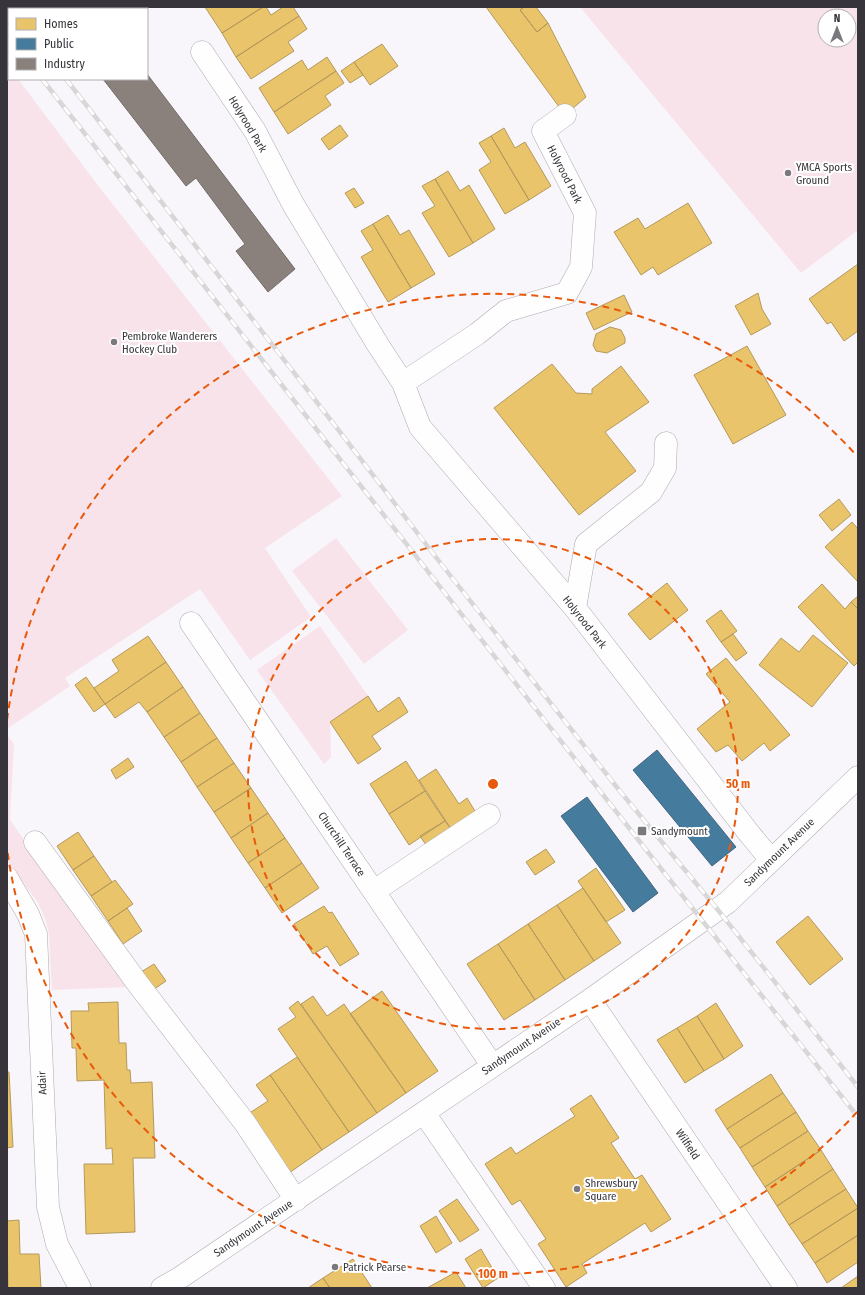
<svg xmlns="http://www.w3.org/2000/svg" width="865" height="1295" font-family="'Fira Sans Condensed',sans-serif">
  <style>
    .green { fill: #f9e3ea; fill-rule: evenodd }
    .homes { fill: #e9c46a; stroke: #b4995c }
    .public { fill: #457b9d; stroke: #416680 }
    .industry { fill: #8a817c; stroke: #716a68 }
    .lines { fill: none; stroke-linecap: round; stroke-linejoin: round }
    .minor-casing { stroke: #acaaaf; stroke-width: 23 }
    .minor { stroke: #fefefe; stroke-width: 22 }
    .rail-casing { stroke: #d7d7d8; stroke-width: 4.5 }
    .rail { stroke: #fff; stroke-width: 3; stroke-dasharray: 9; stroke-linecap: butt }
    .ring { fill: none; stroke: #e8590c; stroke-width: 2; stroke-dasharray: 7 5 }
    .poi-dot { fill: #7b797e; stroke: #fff; stroke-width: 1.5 }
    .labels { text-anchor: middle; stroke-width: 4; stroke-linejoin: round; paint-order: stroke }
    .street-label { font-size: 11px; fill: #37353b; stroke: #fff }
    .poi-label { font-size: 11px; fill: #37353b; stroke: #fff; text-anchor: start }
    .centre { fill: #e8590c; stroke: #fff; stroke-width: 2 }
    .ring-label { font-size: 12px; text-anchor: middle; font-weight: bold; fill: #e8590c; stroke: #fff; stroke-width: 4; stroke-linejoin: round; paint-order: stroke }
  </style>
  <rect width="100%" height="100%" fill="#f8f6fb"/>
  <path class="green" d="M 580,7 L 858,7 L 858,230 L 801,273 ZM 825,16 L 849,16 L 849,40 L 825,40 Z
    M 7,65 L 9,68 L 9,79 L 18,79 L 100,188 L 342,496 L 265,548 L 311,617 L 250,660 L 200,589 L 65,678 L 70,686 L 7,729 Z
    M 336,538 L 408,630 L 364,664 L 292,571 Z
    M 320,626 L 368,696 L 330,722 L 331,757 L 324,764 L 257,670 Z
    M 7,735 L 14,744 L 10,820 L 129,987 L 52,990 L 49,934 L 45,918 L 38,903 L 7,860 Z"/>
  <path class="homes" d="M 205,7 L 263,7 L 222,33 Z
    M 263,7 L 266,7 L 271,15 L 283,7 L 293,7 L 299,16 L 236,57 L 222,33 Z
    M 486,7 L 524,7 L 520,10 L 537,32 L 548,23 L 586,97 L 565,115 Z
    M 524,7 L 536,7 L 548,23 L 537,32 L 520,10 Z
    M 299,16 L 307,29 L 288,42 L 294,51 L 251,79 L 236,57 Z
    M 382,44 L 398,66 L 370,85 L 354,62 Z
    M 327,57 L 336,71 L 274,112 L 259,88 L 302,60 L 308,70 Z
    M 354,62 L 363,75 L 350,83 L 341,71 Z
    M 336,71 L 344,83 L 325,96 L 331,105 L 288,134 L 274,112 Z
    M 340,125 L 348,136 L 329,150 L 321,139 Z
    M 504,128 L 515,148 L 525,142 L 551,186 L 529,200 L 491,136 Z
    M 491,136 L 529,200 L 505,214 L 479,170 L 491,162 L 479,143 Z
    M 448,171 L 460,191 L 469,185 L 495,229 L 473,243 L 435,179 Z
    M 435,179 L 473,243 L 449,257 L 422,213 L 435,206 L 422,186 Z
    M 354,188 L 364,203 L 355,208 L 345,193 Z
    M 688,203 L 712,243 L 658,275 L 653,267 L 641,275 L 614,232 L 638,218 L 645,229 Z
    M 388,215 L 400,235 L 409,230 L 435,274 L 411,288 L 373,224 Z
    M 373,224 L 411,288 L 388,302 L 361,257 L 373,250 L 361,231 Z
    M 858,264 L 858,331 L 844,341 L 831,322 L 827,324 L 809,299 Z
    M 758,293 L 762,309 L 771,324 L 751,335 L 735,306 Z
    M 624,295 L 632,312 L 594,330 L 586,313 Z
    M 610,327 L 621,330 L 625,338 L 625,343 L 607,353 L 596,351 L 593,345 L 596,334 Z
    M 747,346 L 786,415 L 733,444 L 694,375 Z
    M 552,364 L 576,393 L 592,394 L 592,389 L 621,366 L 649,402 L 605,432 L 636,471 L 579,515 L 494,408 Z
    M 839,499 L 851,515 L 832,531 L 819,515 Z
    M 852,522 L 858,529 L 858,582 L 825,547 Z
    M 667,583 L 688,610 L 650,640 L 628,614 Z
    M 822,584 L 845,609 L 851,602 L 858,609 L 858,662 L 854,666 L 798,607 Z
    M 858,596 L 858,609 L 851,602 Z
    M 721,610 L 737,631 L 721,642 L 706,621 Z
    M 733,634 L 747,653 L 736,661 L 721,642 Z
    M 813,635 L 848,663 L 812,707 L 759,665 L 781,638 L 799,652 Z
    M 148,636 L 166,662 L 105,704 L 94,688 L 119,671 L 112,660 Z
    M 726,658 L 790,735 L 770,751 L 764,743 L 742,761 L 728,745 L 716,752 L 697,729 L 730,702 L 706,674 Z
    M 166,662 L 183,687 L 147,712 L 139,702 L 115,718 L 105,704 Z
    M 86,677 L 105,704 L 94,712 L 75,685 Z
    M 183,687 L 200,713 L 164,737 L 147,712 Z
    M 368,696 L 378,712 L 399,697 L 408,712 L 372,736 L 381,749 L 358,764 L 330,722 Z
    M 200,713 L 217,738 L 181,762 L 164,737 Z
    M 217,738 L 234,763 L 197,787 L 181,762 Z
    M 128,758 L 134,767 L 116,779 L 111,770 Z
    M 406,761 L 425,791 L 389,814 L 370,784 Z
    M 234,763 L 251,788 L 214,812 L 197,787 Z
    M 436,769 L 459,804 L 467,798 L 478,816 L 453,832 L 419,780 Z
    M 251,788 L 268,813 L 231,838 L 214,812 Z
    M 425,791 L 445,821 L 409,845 L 389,814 Z
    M 268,813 L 285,838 L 248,863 L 231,838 Z
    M 445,821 L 453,832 L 428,848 L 420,836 Z
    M 78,832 L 94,856 L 73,870 L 57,846 Z
    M 285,838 L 302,863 L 265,888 L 248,863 Z
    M 546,849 L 555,862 L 535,875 L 526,862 Z
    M 94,856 L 112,882 L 91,896 L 73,870 Z
    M 302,863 L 319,888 L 282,913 L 265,888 Z
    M 596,868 L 625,910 L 606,922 L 578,881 Z
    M 115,880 L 133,904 L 108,921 L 91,896 Z
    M 583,888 L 621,943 L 594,961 L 557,905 Z
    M 557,905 L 594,961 L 565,980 L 528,924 Z
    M 324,906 L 329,913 L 332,912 L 359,954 L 340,966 L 327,946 L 313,954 L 294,924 Z
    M 127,908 L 142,931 L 123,944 L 108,921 Z
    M 808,916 L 843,959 L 810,985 L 776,942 Z
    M 528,924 L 565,980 L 535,1000 L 498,944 Z
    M 498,944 L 535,1000 L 504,1020 L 467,964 Z
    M 154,964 L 166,981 L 153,990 L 141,972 Z
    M 382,991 L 438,1071 L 406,1093 L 350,1014 Z
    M 313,996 L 327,1016 L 344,1004 L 406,1093 L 377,1113 L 301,1004 Z
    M 298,1001 L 377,1113 L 349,1132 L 278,1029 L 296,1017 L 289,1008 Z
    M 118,1002 L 119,1043 L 126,1043 L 127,1070 L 130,1070 L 131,1083 L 152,1082 L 155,1158 L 133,1158 L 135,1232 L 86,1234 L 84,1164 L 113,1164 L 112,1148 L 106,1149 L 104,1080 L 77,1081 L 76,1048 L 72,1048 L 71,1011 L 89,1011 L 88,1003 Z
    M 716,1003 L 743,1046 L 724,1059 L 697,1016 Z
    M 697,1016 L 724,1059 L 704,1071 L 677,1028 Z
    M 677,1028 L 704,1071 L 685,1083 L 657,1040 Z
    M 297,1057 L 349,1132 L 322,1150 L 270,1075 Z
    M 7,1072 L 9,1072 L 13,1147 L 7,1148 Z
    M 771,1074 L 783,1093 L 727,1129 L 715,1110 Z
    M 270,1075 L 322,1150 L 289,1173 L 248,1114 L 268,1101 L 256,1085 Z
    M 783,1093 L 796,1112 L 740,1148 L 727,1129 Z
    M 591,1095 L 619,1138 L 611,1143 L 635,1179 L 642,1175 L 671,1219 L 651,1232 L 645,1223 L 582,1264 L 587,1273 L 566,1287 L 538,1244 L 546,1239 L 520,1200 L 512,1205 L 485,1164 L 511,1147 L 516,1154 L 575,1116 L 570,1109 Z
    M 796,1112 L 808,1131 L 752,1167 L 740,1148 Z
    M 808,1131 L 821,1150 L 765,1187 L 752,1167 Z
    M 821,1150 L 833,1169 L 777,1206 L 765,1187 Z
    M 833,1169 L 846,1189 L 789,1225 L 777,1206 Z
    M 846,1189 L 858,1208 L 802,1244 L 789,1225 Z
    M 457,1199 L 479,1230 L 460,1242 L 439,1211 Z
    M 858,1208 L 858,1235 L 815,1263 L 802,1244 Z
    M 436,1216 L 452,1243 L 436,1253 L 420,1226 Z
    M 19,1220 L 20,1254 L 39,1254 L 41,1288 L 8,1288 L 7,1221 Z
    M 858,1235 L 858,1262 L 827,1283 L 815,1263 Z
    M 481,1249 L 498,1278 L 483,1288 L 465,1259 Z
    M 353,1259 L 372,1288 L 330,1288 L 323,1278 Z
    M 456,1272 L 466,1288 L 427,1288 Z
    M 858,1276 L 858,1288 L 841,1288 Z
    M 323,1278 L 330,1288 L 308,1288 Z"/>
  <path class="public" d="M 657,750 L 736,847 L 712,866 L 633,770 Z
    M 587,797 L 658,893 L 633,912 L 561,816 Z"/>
  <path class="industry" d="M 147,74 L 295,269 L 268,292 L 236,251 L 245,244 L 196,178 L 186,186 L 103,79 L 147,79 Z"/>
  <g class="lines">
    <defs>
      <path id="minor" d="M 202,52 L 255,131 L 293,204 L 378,345 L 403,383 L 420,427 L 575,608 L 748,832 L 771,860
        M 403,383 L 477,334 L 506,311 L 567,293 L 581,267 L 585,213 L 543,131 L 565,115
        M 575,608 L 586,544 L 651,492 L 665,468 L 666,443
        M 191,623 L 492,1065
        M 35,842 L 138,984 L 245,1123 L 296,1200
        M 7,878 L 28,914 L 36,934 L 48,1207 L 57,1244 L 80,1288
        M 374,891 L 489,815
        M 590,1000 L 786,1288
        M 424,1113 L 544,1288
        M 162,1288 L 178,1279 L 590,1000 L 728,902 L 858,777"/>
    </defs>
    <use href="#minor" class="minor-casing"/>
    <use href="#minor" class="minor"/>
    <defs>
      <path id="rail" d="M 8,7 L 10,9
        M 7,34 L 9,36
        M 42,79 L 651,856 L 858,1117
        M 66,79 L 340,432 L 435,556 L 619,790 L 718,910 L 858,1087"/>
    </defs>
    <use href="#rail" class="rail-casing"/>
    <use href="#rail" class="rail"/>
  </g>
  <g class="ring">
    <circle cx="493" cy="784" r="245"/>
    <path d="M857 1112A490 490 0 0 1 7 848M7 720A490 490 0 0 1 857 456"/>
  </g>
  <g class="poi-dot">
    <circle cx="788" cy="173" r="4"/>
    <circle cx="114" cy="342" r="4"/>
    <rect x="637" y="826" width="10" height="10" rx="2"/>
    <circle cx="577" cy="1189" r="4"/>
    <circle cx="335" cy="1267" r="4"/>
  </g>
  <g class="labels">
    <g class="street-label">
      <text transform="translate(248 124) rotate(59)" y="4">Holyrood Park</text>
      <text transform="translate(565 174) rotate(63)" y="4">Holyrood Park</text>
      <text transform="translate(585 622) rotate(52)" y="4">Holyrood Park</text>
      <text transform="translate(342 844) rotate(56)" y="4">Churchill Terrace</text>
      <text transform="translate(779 852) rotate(-44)" y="4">Sandymount Avenue</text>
      <text transform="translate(521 1046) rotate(-34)" y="4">Sandymount Avenue</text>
      <text transform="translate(42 1083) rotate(-93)" y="4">Adair</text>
      <text transform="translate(688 1144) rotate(56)" y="4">Wilfield</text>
      <text transform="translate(253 1228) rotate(-34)" y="4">Sandymount Avenue</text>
    </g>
    <g class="poi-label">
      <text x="796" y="171">YMCA Sports<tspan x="796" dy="13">Ground</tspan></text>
      <text x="122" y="340">Pembroke Wanderers<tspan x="122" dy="13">Hockey Club</tspan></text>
      <text x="651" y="835">Sandymount</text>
      <text x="585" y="1187">Shrewsbury<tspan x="585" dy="13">Square</tspan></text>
      <text x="343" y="1271">Patrick Pearse</text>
    </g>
  </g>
  <circle cx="493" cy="784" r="6" class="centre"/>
  <g class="ring-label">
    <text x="738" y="788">50 m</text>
    <text x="493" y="1278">100 m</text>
  </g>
  <rect width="865" height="1295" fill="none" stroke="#37353b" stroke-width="16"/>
  <rect x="8" y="8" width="140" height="72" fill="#ffffff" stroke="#afaeb1"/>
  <rect x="16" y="18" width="20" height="12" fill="#e9c46a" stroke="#afaeb1"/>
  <text x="44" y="28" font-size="12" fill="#37353b">Homes</text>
  <rect x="16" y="38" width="20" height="12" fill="#457b9d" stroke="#afaeb1"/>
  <text x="44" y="48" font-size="12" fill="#37353b">Public</text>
  <rect x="16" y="58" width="20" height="12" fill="#8a817c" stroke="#afaeb1"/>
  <text x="44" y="68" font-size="12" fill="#37353b">Industry</text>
  <g transform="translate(837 28)"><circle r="19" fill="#ffffff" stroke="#afaeb1"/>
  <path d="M0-3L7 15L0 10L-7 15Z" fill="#7b797e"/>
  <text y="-6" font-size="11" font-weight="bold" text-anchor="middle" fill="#37353b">N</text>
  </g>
</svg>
